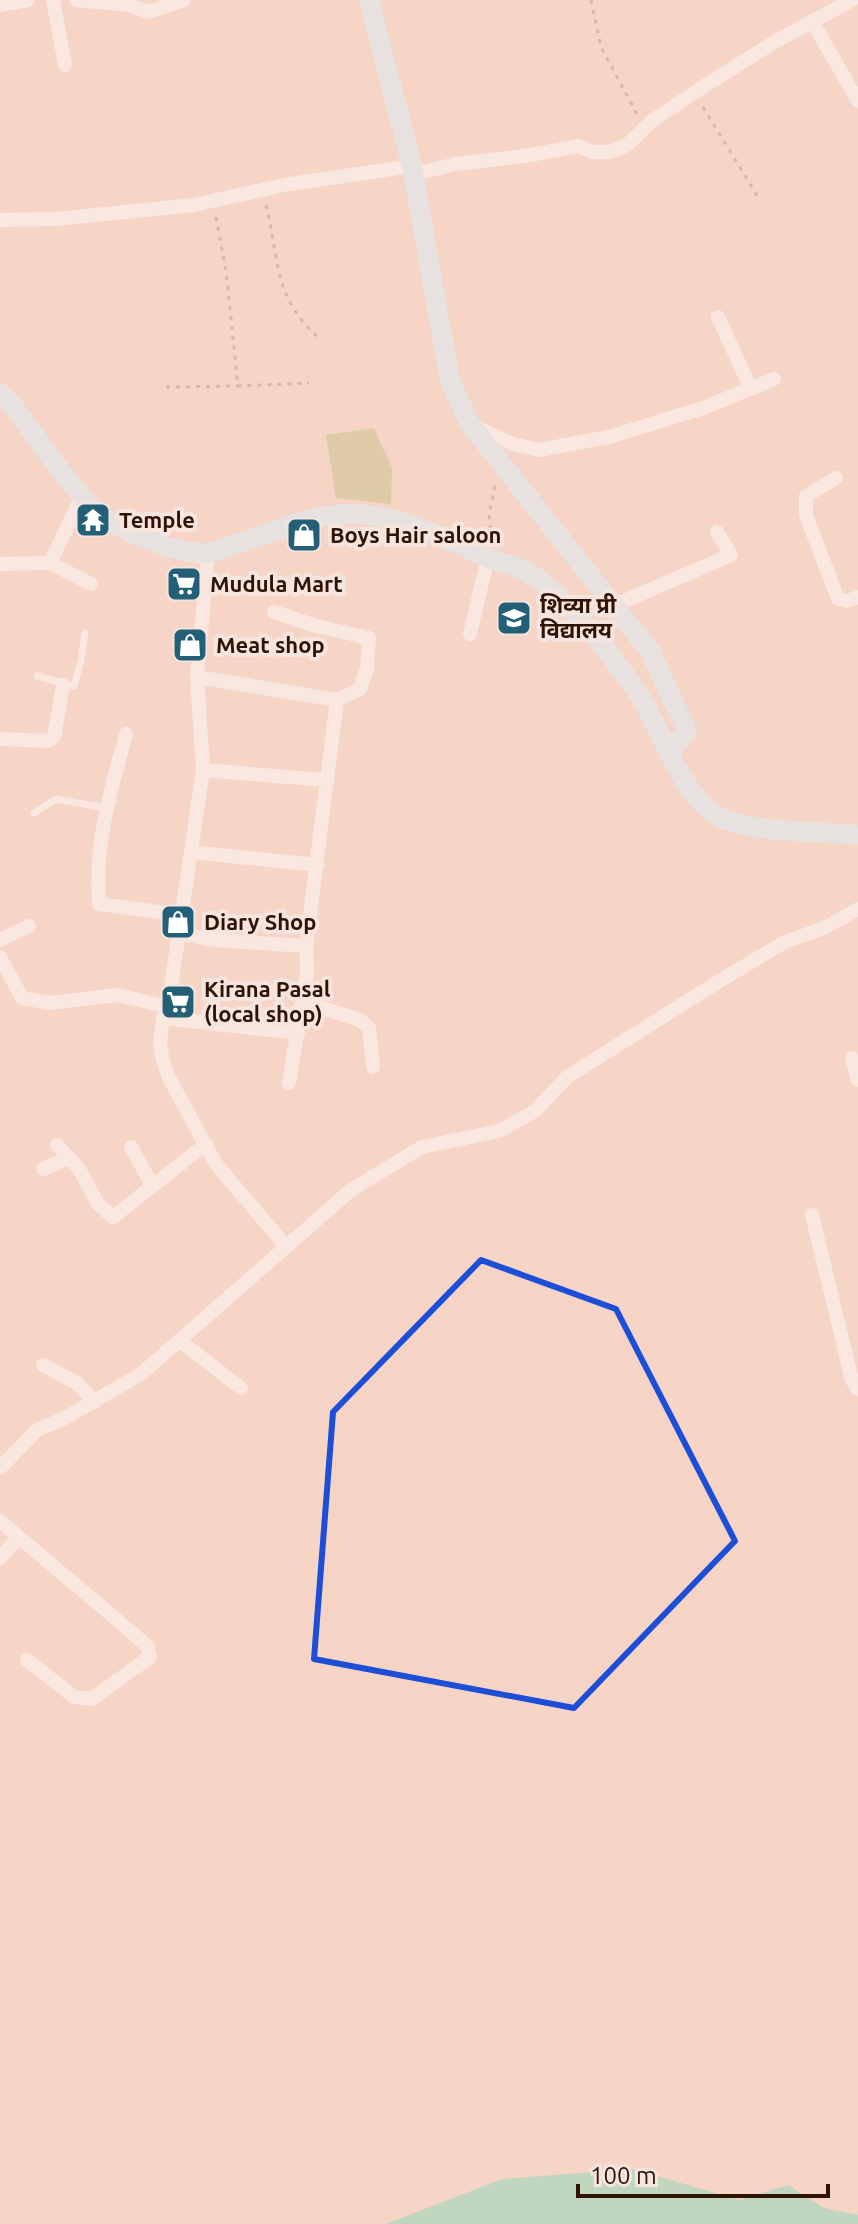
<svg xmlns="http://www.w3.org/2000/svg" width="858" height="2224" font-family="Ubuntu,'Noto Sans Devanagari',sans-serif">
  <style>
    .green { fill: #c4c283 }
    .water { fill: #80dab6 }
    .lines { fill: none; stroke-linecap: round; stroke-linejoin: round }
    .path { stroke: #b7988a; stroke-width: 3; stroke-dasharray: 4 6; stroke-linecap: butt }
    .lane { stroke: #fff; stroke-width: 7 }
    .street { stroke: #fff; stroke-width: 14 }
    .secondary { stroke: #d4f3ff; stroke-width: 20 }
    .marked { fill: none; stroke: #1d4ed8; stroke-width: 6; stroke-linejoin: round }
    .labels { text-anchor: middle; stroke-width: 8; stroke-linejoin: round; paint-order: stroke }
    .poi-label { font-size: 22px; font-weight: bold; fill: #2f1305; stroke: #f6e5de; text-anchor: start }
  </style>
  <rect width="100%" height="100%" fill="#f5d4c6"/>
  <path class="green" d="M 374,428 L 392,468 L 391,504 L 336,498 L 326,435 Z"/>
  <path class="water" d="M 633,2169 L 739,2200 L 788,2185 L 824,2208 L 858,2215 L 858,2224 L 386,2224 L 502,2179 Z"/>
  <g class="lines">
    <path class="path" d="M 591,0 L 601,47 L 637,114
      M 703,107 L 758,197
      M 266,205 C 279,257 273,298 318,337
      M 216,217 L 226,271 L 238,386 L 309,383
      M 166,387 L 238,386
      M 492,539 L 489,515 L 495,484"/>
    <path class="lane" d="M 37,676 L 74,686 L 81,661 L 85,633
      M 34,813 L 56,799 L 106,808"/>
    <path class="street" d="M 53,0 L 65,65
      M 76,0 L 129,5 L 148,12 L 184,0
      M 0,5 L 28,0
      M 812,21 L 858,101
      M 414,174 L 456,164 L 524,156 L 579,146 L 592,152 L 610,152 L 627,145 L 652,121 L 706,85 L 776,41 L 852,0
      M 0,220 L 56,219 L 194,205 L 284,185 L 412,166
      M 718,317 L 751,389
      M 474,426 L 513,444 L 539,450 L 609,437 L 703,408 L 774,379
      M 836,478 L 806,496 L 806,515 L 838,599 L 847,601 L 858,597
      M 208,553 L 197,677 L 203,770 L 168,1007 L 163,1018 L 160,1042 L 162,1057 L 169,1078 L 216,1164 L 285,1245
      M 50,563 L 82,496
      M 0,564 L 50,563 L 91,584
      M 615,605 L 731,555 L 717,532
      M 470,634 L 488,557
      M 197,677 L 337,700 L 360,689 L 367,668 L 369,638 L 316,626 L 274,612
      M 126,734 C 111,790 94,845 99,904 L 181,915
      M 0,739 L 48,741 L 54,737 L 63,685
      M 203,770 L 325,780
      M 191,852 L 317,865
      M 179,933 L 213,940 L 306,946
      M 0,940 L 29,926
      M 0,957 L 22,998 L 50,1003 L 117,995 L 168,1007
      M 303,1002 L 360,1020 L 369,1028 L 373,1067
      M 163,1018 L 298,1033
      M 852,1058 L 858,1080
      M 289,1083 L 307,973 L 306,946 L 337,700
      M 57,1145 L 78,1167 L 98,1204 L 113,1217 L 206,1144
      M 131,1147 L 152,1185
      M 43,1169 L 69,1158
      M 812,1215 L 852,1380 L 858,1389
      M 180,1341 L 241,1388
      M 43,1365 L 77,1383 L 95,1402
      M 0,1468 L 37,1430 L 65,1418 L 141,1374 L 351,1190 L 422,1147 L 499,1131 L 535,1111 L 567,1077 L 721,980 L 783,943 L 826,927 L 858,909
      M 0,1521 L 129,1630 L 148,1647 L 150,1657 L 92,1699 L 74,1697 L 27,1660
      M 0,1558 L 19,1537"/>
    <path class="secondary" d="M 369,0 L 412,166 L 450,381 L 470,424 L 650,651 L 687,731 L 671,751
      M 0,393 L 14,407 C 37,437 76,498 105,518 C 129,534 179,555 207,553 C 217,552 227,547 236,544 C 271,533 310,515 346,514 C 397,512 445,539 489,558 C 502,563 517,566 529,573 C 567,596 612,656 638,693 C 663,730 682,803 726,820 C 763,833 819,831 858,835"/>
  </g>
  <path d="M0 0H858V2224H0ZM 481,1260 L 616,1309 L 735,1541 L 574,1708 L 314,1659 L 333,1412 Z" fill="#f5d4c6" fill-opacity=".55" fill-rule="evenodd"/>
  <path class="marked" d="M 481,1260 L 616,1309 L 735,1541 L 574,1708 L 314,1659 L 333,1412 Z"/>
  <defs>
    <symbol id="temple-square" viewBox="-11 -11 22 22"><rect x="-9" y="-9" width="18" height="18" rx="4" fill="#236077" stroke="#f6e5de"/><path d="M0-6L5-2H3V0L6.5 2.5H4V6H1.5V3h-3V6H-4V2.5H-6.5L-3 0V-2H-5Z" fill="#fff"/></symbol>
    <symbol id="shop-square" viewBox="-11 -11 22 22"><rect x="-9" y="-9" width="18" height="18" rx="4" fill="#236077" stroke="#f6e5de"/><path d="M-5-2.5h2.3a2.7 3.5 0 0 1 5.4 0H5L5.5 6h-11ZM-1.5-2.5h3a1.5 2.3 0 0 0-3 0Z" fill="#fff"/></symbol>
    <symbol id="supermarket-square" viewBox="-11 -11 22 22"><rect x="-9" y="-9" width="18" height="18" rx="4" fill="#236077" stroke="#f6e5de"/><path d="M-6-5.5h2.5l.6 2H6L4.5 2H-2.5L-4.4-4H-6ZM-1.5 3.2a1.3 1.3 0 1 0 .1 0ZM3 3.2a1.3 1.3 0 1 0 .1 0Z" fill="#fff"/></symbol>
    <symbol id="school-square" viewBox="-11 -11 22 22"><rect x="-9" y="-9" width="18" height="18" rx="4" fill="#236077" stroke="#f6e5de"/><path d="M0-5L7-2L0 1L-7-2ZM-4 1L0 2.5L4 1V4Q0 6-4 4Z" fill="#fff"/></symbol>
  </defs>
  <g fill-rule="evenodd">
    <use href="#temple-square" x="73" y="500" width="40" height="40"/>
    <use href="#shop-square" x="284" y="515" width="40" height="40"/>
    <use href="#supermarket-square" x="164" y="564" width="40" height="40"/>
    <use href="#school-square" x="494" y="598" width="40" height="40"/>
    <use href="#shop-square" x="170" y="625" width="40" height="40"/>
    <use href="#shop-square" x="158" y="902" width="40" height="40"/>
    <use href="#supermarket-square" x="158" y="982" width="40" height="40"/>
  </g>
  <g class="labels">
    <g class="poi-label">
      <text x="119" y="528">Temple</text>
      <text x="330" y="543">Boys Hair saloon</text>
      <text x="210" y="592">Mudula Mart</text>
      <text x="540" y="613">शिव्या प्री<tspan x="540" dy="25">विद्यालय</tspan></text>
      <text x="216" y="653">Meat shop</text>
      <text x="204" y="930">Diary Shop</text>
      <text x="204" y="997">Kirana Pasal<tspan x="204" dy="25">(local shop)</tspan></text>
    </g>
  </g>
  <path d="M578 2184v12h250v-12" fill="none" stroke="#2f1305" stroke-width="4"/>
  <text x="590" y="2184" font-size="24" fill="#2f1305" stroke="#f6e5de" stroke-width="6" paint-order="stroke">100 m</text>
</svg>
